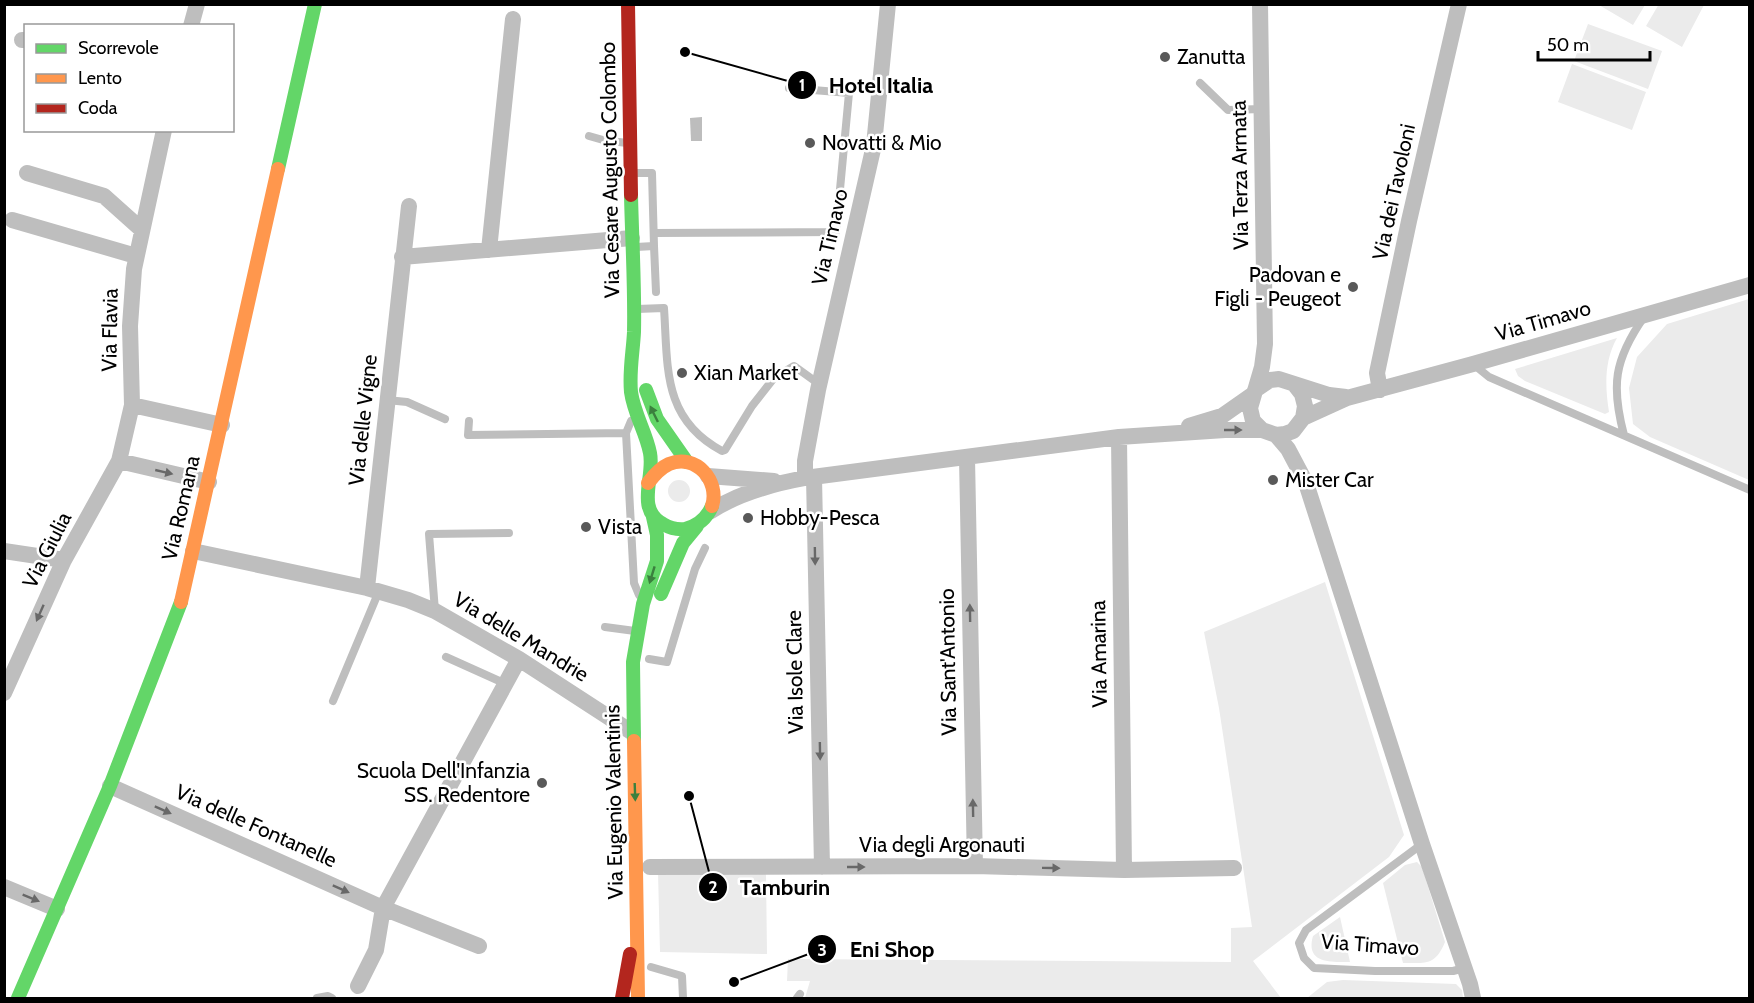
<svg xmlns="http://www.w3.org/2000/svg" width="1754" height="1003" font-family="Cabin,sans-serif">
  <style>
    .green { fill: #ebebeb }
    .water { fill: #bdbdbd }
    .lines { fill: none; stroke-linecap: round; stroke-linejoin: round }
    .lane { stroke: #bebebe; stroke-width: 8 }
    .street { stroke: #bebebe; stroke-width: 16 }
    .fast { stroke: #63d668; stroke-width: 14 }
    .slow { stroke: #ff974d; stroke-width: 14 }
    .jam { stroke: #b3261e; stroke-width: 14 }
    .oneway { fill: #3b803e }
    .oneway2 { fill: #686868 }
    .poi-dot { fill: #595959; stroke: #fff; stroke-width: 2 }
    .labels { text-anchor: middle; stroke-width: 5; stroke-linejoin: round; paint-order: stroke }
    .poi-label { font-size: 21px; fill: #000; stroke: #fff; text-anchor: start }
    .street-label { font-size: 21px; fill: #000; stroke: #fff }
    .leader { fill: none; stroke: #000; stroke-width: 2 }
    .callout-dot { fill: #000; stroke: #fff; stroke-width: 2 }
    .mark-label { font-size: 18px; text-anchor: middle; font-weight: bold; fill: #fff }
    .callout-label { font-size: 22px; text-anchor: middle; font-weight: bold; fill: #000; stroke: #fff; stroke-width: 5; stroke-linejoin: round; paint-order: stroke }
  </style>
  <rect width="100%" height="100%" fill="#fff"/>
  <path class="green" d="M 1659,4 L 1704,5 L 1682,47 L 1646,26 Z
    M 1599,5 L 1645,4 L 1645,5 L 1633,25 Z
    M 1588,24 L 1662,51 L 1648,89 L 1574,61 Z
    M 1572,64 L 1646,92 L 1632,130 L 1558,102 Z
    M 1749,299 L 1750,299 L 1749,480 L 1650,437 L 1633,424 L 1629,388 L 1637,357 L 1667,324 Z
    M 1617,338 C 1604,361 1605,387 1609,412 L 1605,414 L 1525,381 L 1518,376 L 1515,369 Z
    M668 491a11 11 0 1 1 22 0a11 11 0 1 1-22 0Z
    M 1325,582 L 1404,835 L 1389,857 L 1253,961 L 1281,998 L 805,998 L 810,981 L 787,981 L 788,959 L 1231,962 L 1231,928 L 1252,927 L 1219,708 L 1204,632 Z
    M 1417,862 L 1422,867 L 1445,942 C 1435,966 1426,963 1403,963 L 1383,883 L 1405,865 Z
    M 658,872 L 766,874 L 767,954 L 660,952 Z
    M 1340,917 L 1350,962 C 1331,962 1305,964 1313,936 Z
    M 1343,980 L 1456,984 L 1462,990 L 1463,998 L 1307,998 L 1327,982 Z"/>
  <path class="water" d="M 702,117 L 702,141 L 691,141 L 690,118 Z"/>
  <g class="lines">
    <path class="lane" d="M 1200,83 L 1228,110 L 1262,109
      M 589,136 L 603,140 L 627,143
      M 633,173 L 652,173 L 654,246
      M 654,233 L 836,232 L 849,93 L 789,88
      M 636,247 L 654,246 L 656,292
      M 637,309 L 664,308 C 668,367 662,419 722,451 L 725,450 L 752,406 L 774,378 L 794,366 L 819,384
      M 1473,364 L 1489,377 L 1750,490
      M 387,400 L 407,402 L 445,419
      M 469,421 L 468,435 L 626,433
      M 631,421 L 626,433 L 634,583 L 639,595
      M 1624,435 C 1611,386 1614,360 1644,317
      M 435,611 L 429,534 L 509,533
      M 605,627 L 635,631
      M 446,657 L 506,684
      M 649,659 L 667,662 L 695,569 L 705,548
      M 333,701 L 379,591
      M 1422,844 L 1306,930 L 1299,943 L 1304,958 L 1314,968 L 1375,971 L 1453,971 L 1465,968
      M 651,967 L 682,976 L 683,998
      M 317,998 L 328,996 L 332,998
      M 797,998 L 800,994"/>
    <path class="street" d="M 1260,4 L 1265,344 L 1262,367 L 1250,408 L 1253,421 L 1262,430
      M 191,26 L 197,4
      M 22,40 L 26,40
      M 27,173 L 104,196 L 142,230
      M 12,220 L 136,256
      M 489,250 L 513,19
      M 402,257 L 632,238
      M 1255,390 L 1270,380 L 1279,379 L 1329,395 L 1346,397
      M 1380,390 L 1377,373 L 1409,221 L 1459,4
      M 132,405 L 222,425
      M 1303,418 L 1347,398 L 1473,364 L 1750,285
      M 1189,426 L 1222,416 L 1252,395
      M 1276,435 L 1288,449 L 1306,483 L 1422,844 L 1470,984 L 1473,998
      M 1119,437 L 1124,870
      M 967,458 L 975,866
      M 119,461 L 209,482
      M 708,476 L 774,481
      M 814,477 L 822,867
      M 805,478 L 805,461 L 818,390 L 874,145 L 888,4
      M 711,511 C 739,493 772,484 805,478 L 1119,437 L 1225,430 L 1262,430 L 1276,435 L 1285,434 L 1293,431 L 1303,418 L 1305,406 L 1302,394 L 1295,385
      M 4,551 L 64,560
      M 193,551 L 367,588 L 408,600 L 435,611 L 519,659 L 633,733
      M 367,588 L 409,206
      M 4,693 L 64,560 L 119,461 L 132,405 L 130,326 L 134,269 L 164,130
      M 110,786 L 383,908 L 479,946
      M 650,867 L 975,866 L 1124,870 L 1234,868
      M 4,887 L 57,909
      M 358,986 L 376,950 L 383,908 L 519,659"/>
    <path class="fast" d="M 278,169 L 315,4
      M 631,195 C 632,240 635,287 634,332 C 633,352 629,371 631,392 C 634,414 646,432 650,453 C 655,477 635,509 663,524 C 670,528 677,530 685,529 C 697,526 707,518 712,506
      M 646,390 L 657,419 L 687,462
      M 661,594 L 683,543 L 697,526
      M 634,741 L 633,662 L 643,604 L 657,561 L 657,535 L 653,517
      M 18,998 L 110,786 L 181,602"/>
    <path class="slow" d="M 648,483 C 654,475 660,468 669,464 C 696,453 720,481 712,506
      M 181,602 L 278,169
      M 634,741 L 638,998"/>
    <path class="jam" d="M 628,4 L 631,195
      M 622,998 L 630,954"/>
  </g>
  <defs><path id="oneway-solid" d="M-6-.8H1V-3.2L6.5 0L1 3.2V.8H-6Z" transform="scale(1.5)"/></defs>
  <g class="oneway">
    <use href="#oneway-solid" transform="translate(654 414) rotate(-116)"/>
    <use href="#oneway-solid" transform="translate(652 575) rotate(107)"/>
    <use href="#oneway-solid" transform="translate(635 792) rotate(88)"/>
  </g>
  <g class="oneway2">
    <use href="#oneway-solid" transform="translate(1233 430)"/>
    <use href="#oneway-solid" transform="translate(164 472) rotate(13)"/>
    <use href="#oneway-solid" transform="translate(815 556) rotate(89)"/>
    <use href="#oneway-solid" transform="translate(40 613) rotate(114)"/>
    <use href="#oneway-solid" transform="translate(970 613) rotate(-91)"/>
    <use href="#oneway-solid" transform="translate(820 751) rotate(89)"/>
    <use href="#oneway-solid" transform="translate(973 808) rotate(-91)"/>
    <use href="#oneway-solid" transform="translate(163 810) rotate(24)"/>
    <use href="#oneway-solid" transform="translate(856 867)"/>
    <use href="#oneway-solid" transform="translate(1051 868) rotate(1)"/>
    <use href="#oneway-solid" transform="translate(341 889) rotate(24)"/>
    <use href="#oneway-solid" transform="translate(31 898) rotate(22)"/>
  </g>
  <g class="poi-dot">
    <circle cx="1165" cy="57" r="6"/>
    <circle cx="810" cy="143" r="6"/>
    <circle cx="1353" cy="287" r="6"/>
    <circle cx="682" cy="373" r="6"/>
    <circle cx="1273" cy="480" r="6"/>
    <circle cx="748" cy="518" r="6"/>
    <circle cx="586" cy="527" r="6"/>
    <circle cx="542" cy="783" r="6"/>
  </g>
  <g class="labels">
    <g class="poi-label">
      <text x="1177" y="64">Zanutta</text>
      <text x="822" y="150">Novatti &amp; Mio</text>
      <text x="1341" y="282" text-anchor="end">Padovan e<tspan x="1341" dy="24">Figli - Peugeot</tspan></text>
      <text x="694" y="380">Xian Market</text>
      <text x="1285" y="487">Mister Car</text>
      <text x="760" y="525">Hobby-Pesca</text>
      <text x="598" y="534">Vista</text>
      <text x="530" y="778" text-anchor="end">Scuola Dell'Infanzia<tspan x="530" dy="24">SS. Redentore</tspan></text>
    </g>
    <g class="street-label">
      <text transform="translate(610 170) rotate(-91)" y="7">Via Cesare Augusto Colombo</text>
      <text transform="translate(1240 175) rotate(-91)" y="7">Via Terza Armata</text>
      <text transform="translate(1394 192) rotate(-78)" y="7">Via dei Tavoloni</text>
      <text transform="translate(830 237) rotate(-77)" y="7">Via Timavo</text>
      <text transform="translate(1543 321) rotate(-16)" y="7">Via Timavo</text>
      <text transform="translate(110 330) rotate(-89)" y="7">Via Flavia</text>
      <text transform="translate(363 420) rotate(-84)" y="7">Via delle Vigne</text>
      <text transform="translate(181 508) rotate(-77)" y="7">Via Romana</text>
      <text transform="translate(47 550) rotate(-63)" y="7">Via Giulia</text>
      <text transform="translate(521 637) rotate(31)" y="7">Via delle Mandrie</text>
      <text transform="translate(1099 654) rotate(-91)" y="7">Via Amarina</text>
      <text transform="translate(948 662) rotate(-91)" y="7">Via Sant'Antonio</text>
      <text transform="translate(795 672) rotate(-91)" y="7">Via Isole Clare</text>
      <text transform="translate(614 802) rotate(-91)" y="7">Via Eugenio Valentinis</text>
      <text transform="translate(256 826) rotate(24)" y="7">Via delle Fontanelle</text>
      <text x="942" y="852">Via degli Argonauti</text>
      <text transform="translate(1370 945) rotate(4)" y="7">Via Timavo</text>
    </g>
  </g>
  <path class="leader" d="M685 52L802 85M689 796L713 887M734 982L822 949"/>
  <g class="callout-dot">
    <circle cx="685" cy="52" r="6"/>
    <circle cx="689" cy="796" r="6"/>
    <circle cx="734" cy="982" r="6"/>
    <circle cx="802" cy="85" r="15"/>
    <circle cx="713" cy="887" r="15"/>
    <circle cx="822" cy="949" r="15"/>
  </g>
  <g class="mark-label">
    <text x="802" y="91">1</text>
    <text x="713" y="893">2</text>
    <text x="822" y="956">3</text>
  </g>
  <g class="callout-label">
    <text x="881" y="93">Hotel Italia</text>
    <text x="785" y="895">Tamburin</text>
    <text x="892" y="957">Eni Shop</text>
  </g>
  <rect width="1754" height="1003" fill="none" stroke="#000000" stroke-width="12"/>
  <rect x="24" y="24" width="210" height="108" fill="#ffffff" stroke="#999999" stroke-width="1.5"/>
  <rect x="36" y="44" width="30" height="9" fill="#63d668" stroke="#999999" stroke-width="1.5"/>
  <text x="78" y="54" font-size="18" fill="#000000">Scorrevole</text>
  <rect x="36" y="74" width="30" height="9" fill="#ff974d" stroke="#999999" stroke-width="1.5"/>
  <text x="78" y="84" font-size="18" fill="#000000">Lento</text>
  <rect x="36" y="104" width="30" height="9" fill="#b3261e" stroke="#999999" stroke-width="1.5"/>
  <text x="78" y="114" font-size="18" fill="#000000">Coda</text>
  <path d="M1538 51v9h112v-9" fill="none" stroke="#000000" stroke-width="3"/>
  <text x="1547" y="51" font-size="18" fill="#000000" stroke="#ffffff" stroke-width="4.5" paint-order="stroke">50 m</text>
</svg>
